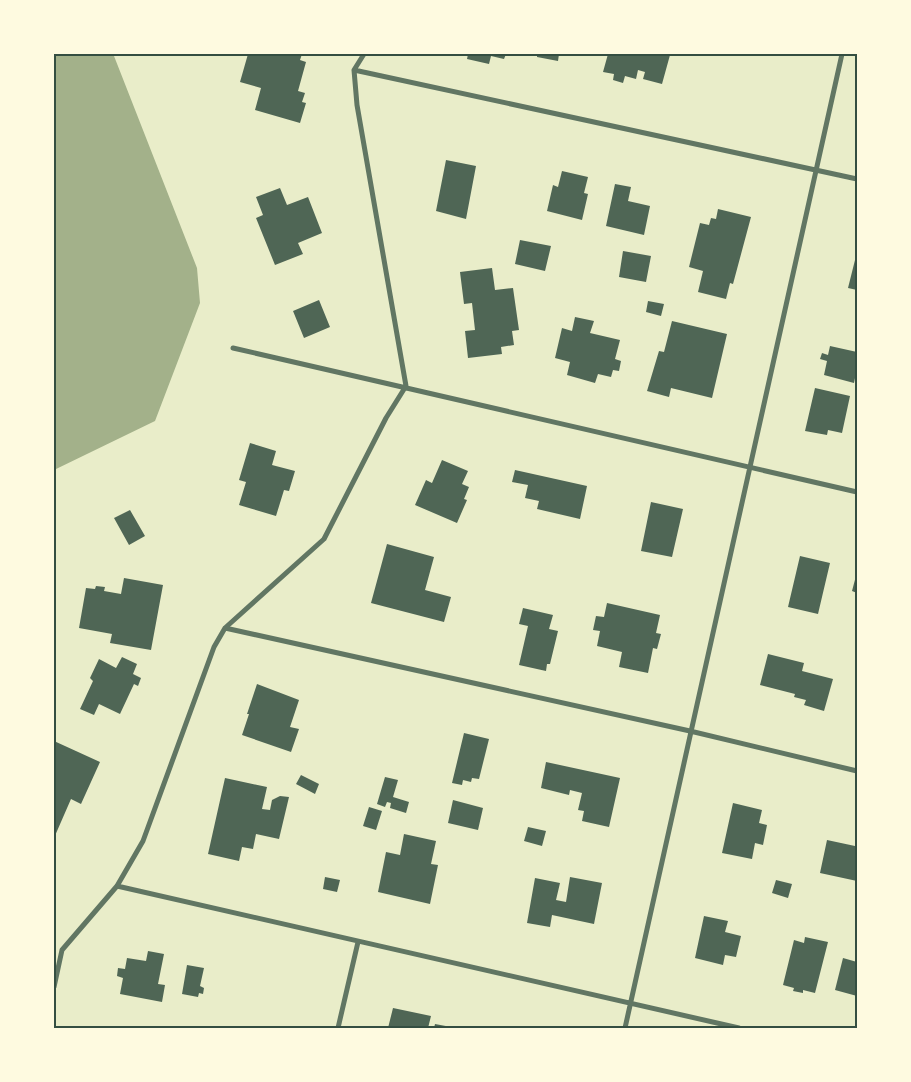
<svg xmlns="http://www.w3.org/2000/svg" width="911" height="1082" font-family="'Sofia Sans Condensed',sans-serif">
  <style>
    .water { fill: #a3b18a }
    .building { fill: #4f6655 }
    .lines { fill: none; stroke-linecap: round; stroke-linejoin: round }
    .minor { stroke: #617663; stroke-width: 5 }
    .neatline { fill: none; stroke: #344e41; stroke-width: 2 }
  </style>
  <rect width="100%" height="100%" fill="#e9edc9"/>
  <path class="water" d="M 54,54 L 115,54 L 114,56 L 197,268 L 200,303 L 155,421 L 54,470 Z"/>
  <path class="building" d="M 248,54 L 259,56 L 260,54 L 302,54 L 300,60 L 306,62 L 298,91 L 305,93 L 302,102 L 306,103 L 300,123 L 255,110 L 261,88 L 240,82 Z
    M 468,54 L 506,54 L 504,59 L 491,56 L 489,64 L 467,59 Z
    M 537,54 L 559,54 L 558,61 L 537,57 Z
    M 608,54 L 670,55 L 662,84 L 643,79 L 645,72 L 638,70 L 636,79 L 625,76 L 623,83 L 613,80 L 614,74 L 603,72 Z
    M 446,160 L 476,166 L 466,219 L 436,211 Z
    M 562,171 L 588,177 L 584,193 L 588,194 L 582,220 L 547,211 L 553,185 L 558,187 Z
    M 615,184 L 631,187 L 628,201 L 650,206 L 644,235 L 606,226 Z
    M 280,188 L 287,205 L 308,197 L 322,233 L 298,243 L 303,254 L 275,265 L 256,218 L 263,215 L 256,197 Z
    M 718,209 L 751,217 L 733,284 L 730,283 L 726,299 L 698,292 L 703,271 L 689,267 L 700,223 L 709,225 L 711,218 L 716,219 Z
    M 520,240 L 551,246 L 545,271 L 515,264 Z
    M 623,251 L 651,256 L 646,282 L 619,277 Z
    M 857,252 L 857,290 L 848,288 Z
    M 492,268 L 495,290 L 513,288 L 519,330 L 512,331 L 514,345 L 501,347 L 502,354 L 468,358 L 465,331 L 475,330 L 472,303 L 464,304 L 460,272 Z
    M 319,300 L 330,327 L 304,338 L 293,311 Z
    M 648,301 L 664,304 L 661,316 L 646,312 Z
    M 575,317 L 594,321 L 590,333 L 620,340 L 615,359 L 621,361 L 619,371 L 613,370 L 611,377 L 598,374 L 595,383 L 567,375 L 570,362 L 555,358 L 562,328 L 572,331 Z
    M 672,321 L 727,334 L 712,398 L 671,388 L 669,397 L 647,391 L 659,351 L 664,352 Z
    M 830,346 L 857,352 L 857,368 L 854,383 L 824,375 L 827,361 L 820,359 L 822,353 L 828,355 Z
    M 815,388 L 850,396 L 842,433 L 828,430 L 827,435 L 805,431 Z
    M 250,443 L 276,451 L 272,465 L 295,471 L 289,491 L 284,490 L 276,516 L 239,505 L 246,482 L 239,480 Z
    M 442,460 L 468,471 L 462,484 L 469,487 L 464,499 L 467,500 L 457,523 L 415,505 L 426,480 L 432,483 Z
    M 515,470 L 587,486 L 580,519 L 537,509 L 539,501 L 525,498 L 528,485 L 512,482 Z
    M 651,502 L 683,509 L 672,557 L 641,551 Z
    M 130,510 L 145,536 L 129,545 L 114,518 Z
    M 387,544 L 434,557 L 425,590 L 451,597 L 444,622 L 371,603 Z
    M 800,556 L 830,563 L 818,614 L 788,607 Z
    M 857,572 L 857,593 L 852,591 Z
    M 124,578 L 163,585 L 151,650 L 110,643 L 112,634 L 79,628 L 86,588 L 95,589 L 96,586 L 105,587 L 104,591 L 121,594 Z
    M 607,603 L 660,615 L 656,633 L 661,634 L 657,649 L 653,648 L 648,673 L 619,667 L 622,652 L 597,646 L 600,631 L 593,630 L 596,616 L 604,617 Z
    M 523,608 L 553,615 L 549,629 L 558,631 L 550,664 L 547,664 L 546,671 L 519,665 L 528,626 L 519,624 Z
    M 768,654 L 804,663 L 802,671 L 833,679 L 824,711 L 804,705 L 806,700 L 794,697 L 795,694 L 760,685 Z
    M 122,657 L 137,664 L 133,674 L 141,678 L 138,686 L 134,684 L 120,714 L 99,704 L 94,715 L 80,709 L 93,681 L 90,678 L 99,659 L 116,668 Z
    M 257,684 L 299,700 L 290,727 L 299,729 L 291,752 L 242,735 L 249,714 L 247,714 Z
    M 464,733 L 489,739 L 479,779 L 472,778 L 471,782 L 463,780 L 462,785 L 452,783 Z
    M 54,741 L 100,762 L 81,804 L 71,799 L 54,838 Z
    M 546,762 L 620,778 L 609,827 L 582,821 L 584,811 L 578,810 L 582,793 L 570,790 L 569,795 L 541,788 Z
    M 301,775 L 319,784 L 315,794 L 296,784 Z
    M 385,777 L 398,780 L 393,797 L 409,802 L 406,813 L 390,808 L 391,803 L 387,802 L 385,807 L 377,804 Z
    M 225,778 L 267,787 L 262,809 L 270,810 L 272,800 L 280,796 L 289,797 L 279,839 L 256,834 L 253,849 L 242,847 L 239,861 L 208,854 Z
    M 453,800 L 483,808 L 478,830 L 448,823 Z
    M 733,803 L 762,810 L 759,823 L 767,825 L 763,845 L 755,843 L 752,859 L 722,853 Z
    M 369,807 L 382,811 L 376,830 L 363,826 Z
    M 528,827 L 546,831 L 542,846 L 524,841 Z
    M 404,834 L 436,841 L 431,864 L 438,865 L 430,904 L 378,892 L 386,852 L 400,855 Z
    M 857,839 L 857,881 L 820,873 L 827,840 L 855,846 Z
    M 325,877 L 340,880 L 337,892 L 323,889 Z
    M 570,877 L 602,883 L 594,924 L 552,915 L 550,927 L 527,923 L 535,878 L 560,883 L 556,900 L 566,902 Z
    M 776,880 L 792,884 L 788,898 L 772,893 Z
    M 704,916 L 728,921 L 725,932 L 741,936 L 736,957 L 725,955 L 723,965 L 695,958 Z
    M 805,937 L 828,942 L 815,993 L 803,990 L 803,993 L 793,991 L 794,988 L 783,985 L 794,940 L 804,943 Z
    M 148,951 L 164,954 L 158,984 L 165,985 L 162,1002 L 120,994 L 123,978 L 117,976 L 118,968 L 125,969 L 127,958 L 146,961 Z
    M 843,958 L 857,962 L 857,996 L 835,990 Z
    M 187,965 L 204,968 L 200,986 L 204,988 L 203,994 L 199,993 L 198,997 L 182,994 Z
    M 393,1008 L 431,1016 L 428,1028 L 388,1028 Z
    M 435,1024 L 451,1027 L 450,1028 L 434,1028 Z"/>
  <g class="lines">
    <path class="minor" d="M 354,70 L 857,179
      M 233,348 L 857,492
      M 225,628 L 690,731 L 857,771
      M 117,886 L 739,1028
      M 54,987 L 62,950 L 117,886 L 143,841 L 214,647 L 225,628 L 324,539 L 386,418 L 406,386 L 357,105 L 354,70 L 364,54
      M 338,1028 L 358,942
      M 625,1028 L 842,54"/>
  </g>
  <rect width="911" height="1082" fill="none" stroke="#fefae0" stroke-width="110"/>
  <rect x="55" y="55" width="801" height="972" class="neatline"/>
</svg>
